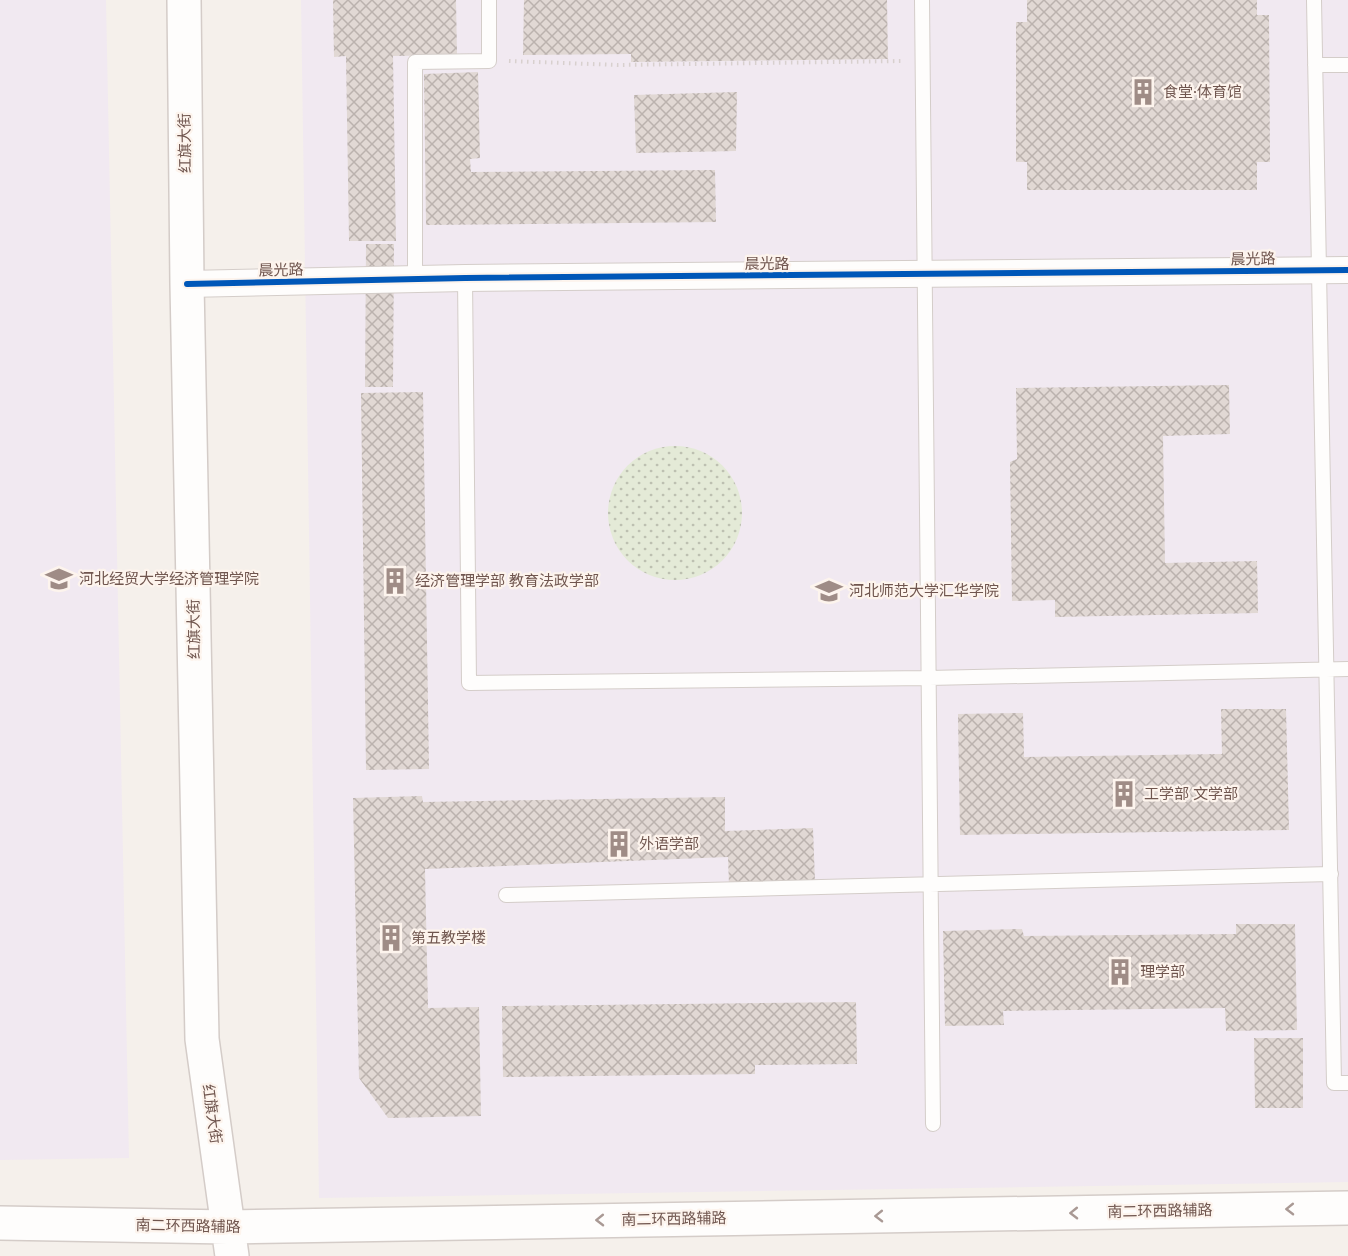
<svg xmlns="http://www.w3.org/2000/svg" width="1348" height="1256" font-family="'Noto Sans','Noto Sans SC',sans-serif">
  <style>
    .education { fill: #f1e9f1 }
    .garden { fill: url(#garden-dots) }
    .building { fill: url(#building-cross-hatch) }
    .lines { fill: none; stroke-linecap: round; stroke-linejoin: round }
    .lane-casing { stroke: #d4cdc9; stroke-width: 16 }
    .street-casing { stroke: #d4cdc9; stroke-width: 28 }
    .secondary-casing { stroke: #d4ccc8; stroke-width: 36 }
    .path { stroke: #d8d0ce; stroke-width: 4; stroke-dasharray: 1.5 4.5; stroke-linecap: butt }
    .lane { stroke: #fefdfc; stroke-width: 14 }
    .street { stroke: #fefdfc; stroke-width: 26 }
    .secondary { stroke: #fefdfc; stroke-width: 33 }
    .cycleway-casing { stroke: #fdf4ed; stroke-width: 10 }
    .cycleway { stroke: #0057b8; stroke-width: 6 }
    .oneway { stroke: #a99994 }
    .labels { text-anchor: middle; stroke-width: 4.5; stroke-linejoin: round; paint-order: stroke }
    .poi-label { font-size: 15px; fill: #70564f; stroke: #fdf4ed; text-anchor: start }
    .street-label { font-size: 15px; fill: #70564f; stroke: #fdf4ed }
  </style>
  <defs>
    <pattern id="garden-dots" width="8" height="8" patternUnits="userSpaceOnUse" patternTransform="scale(1.5)"><rect width="8" height="8" fill="#e4ead7"/><path d="M2 2h.1M6 6h.1" fill="none" stroke="#bdc0b1" stroke-width="1.8" stroke-linecap="round"/></pattern>
    <pattern id="building-cross-hatch" width="8" height="8" patternUnits="userSpaceOnUse" patternTransform="scale(1.5)"><rect width="8" height="8" fill="#e1d8d4"/><path d="M0 0l8 8M0 8l8-8" fill="none" stroke="#bbb2ae"/></pattern>
  </defs>
  <rect width="100%" height="100%" fill="#f5f0eb"/>
  <path class="education" d="M 0,0 L 106,0 L 129,1158 L 0,1160 Z
    M 301,0 L 1348,0 L 1348,1182 L 319,1198 Z"/>
  <path class="garden" d="M608 513a67 67 0 1 1 134 0a67 67 0 1 1-134 0Z"/>
  <path class="building" d="M 333,0 L 456,0 L 457,55 L 393,56 L 396,241 L 349,241 L 346,56 L 334,57 Z
    M 524,0 L 887,0 L 888,59 L 631,62 L 631,54 L 523,55 Z
    M 1027,0 L 1257,0 L 1257,15 L 1269,15 L 1270,162 L 1257,162 L 1257,190 L 1027,190 L 1027,162 L 1016,162 L 1016,22 L 1027,22 Z
    M 478,72 L 480,158 L 470,159 L 471,172 L 715,170 L 716,222 L 426,225 L 424,74 Z
    M 737,92 L 736,151 L 636,153 L 634,95 Z
    M 366,244 L 394,244 L 393,387 L 365,387 Z
    M 1229,385 L 1230,434 L 1163,436 L 1165,563 L 1257,561 L 1258,613 L 1055,617 L 1055,600 L 1012,601 L 1010,462 L 1017,459 L 1016,388 Z
    M 423,392 L 429,769 L 366,770 L 361,393 Z
    M 1221,709 L 1286,709 L 1289,830 L 960,835 L 958,714 L 1023,713 L 1024,757 L 1222,754 Z
    M 422,796 L 423,802 L 725,797 L 725,831 L 813,828 L 815,882 L 729,885 L 728,857 L 425,869 L 428,1008 L 479,1007 L 481,1116 L 388,1118 L 359,1078 L 353,798 Z
    M 1236,924 L 1295,924 L 1297,1030 L 1226,1031 L 1225,1008 L 1003,1011 L 1004,1025 L 945,1026 L 943,931 L 1022,929 L 1024,936 L 1236,934 Z
    M 856,1002 L 857,1064 L 755,1065 L 755,1074 L 503,1077 L 502,1006 Z
    M 1254,1038 L 1303,1038 L 1303,1108 L 1255,1108 Z"/>
  <g class="lines">
    <defs>
      <path id="lane" d="M 922,0 L 933,1124
        M 1314,0 L 1334,1083 L 1348,1083
        M 1315,65 L 1348,65
        M 465,278 L 469,683 L 929,678 L 1348,669
        M 415,279 L 415,62 L 489,61 L 489,0
        M 506,895 L 1331,874"/>
      <path id="street" d="M 187,284 L 465,278 L 1348,270"/>
      <path id="secondary" d="M 184,0 L 187,284 L 202,1039 L 232,1256
        M 0,1223 L 228,1227 L 1348,1208"/>
    </defs>
    <use href="#lane" class="lane-casing"/>
    <use href="#street" class="street-casing"/>
    <use href="#secondary" class="secondary-casing"/>
    <path class="path" d="M 509,61 L 618,65 L 903,61"/>
    <use href="#lane" class="lane"/>
    <use href="#street" class="street"/>
    <use href="#secondary" class="secondary"/>
    <defs>
      <path id="cycleway" d="M 187,284 L 465,278 L 1348,270"/>
    </defs>
    <use href="#cycleway" class="cycleway-casing"/>
    <use href="#cycleway" class="cycleway"/>
  </g>
  <defs><path id="oneway-chevron" d="M-2-3.5L2.5 0L-2 3.5" fill="none" stroke-width="1.6" stroke-linecap="round" stroke-linejoin="round" transform="scale(1.5)"/></defs>
  <g class="oneway">
    <use href="#oneway-chevron" transform="translate(1290 1209) rotate(179)"/>
    <use href="#oneway-chevron" transform="translate(1074 1213) rotate(179)"/>
    <use href="#oneway-chevron" transform="translate(879 1216) rotate(179)"/>
    <use href="#oneway-chevron" transform="translate(600 1220) rotate(179)"/>
  </g>
  <defs>
    <symbol id="building-bare" viewBox="-9 -9 18 18"><path d="M-4-6H4V6H1V3H-1V6H-4ZM-2.5-4.3h1.7v1.8h-1.7ZM.8-4.3h1.7v1.8H.8ZM-2.5-1h1.7V.8h-1.7ZM.8-1h1.7V.8H.8Z" fill="#9f8c86" stroke="#fdf4ed" stroke-width="2.5" paint-order="stroke"/></symbol>
    <symbol id="university-bare" viewBox="-9 -9 18 18"><path d="M0-5L7-2L0 1L-7-2ZM-4 1L0 2.5L4 1V4Q0 6-4 4Z" fill="#9f8c86" stroke="#fdf4ed" stroke-width="2.5" paint-order="stroke"/></symbol>
  </defs>
  <g fill-rule="evenodd">
    <use href="#building-bare" x="1124" y="73" width="38" height="38"/>
    <use href="#university-bare" x="40" y="560" width="38" height="38"/>
    <use href="#building-bare" x="376" y="562" width="38" height="38"/>
    <use href="#university-bare" x="810" y="572" width="38" height="38"/>
    <use href="#building-bare" x="1105" y="775" width="38" height="38"/>
    <use href="#building-bare" x="600" y="825" width="38" height="38"/>
    <use href="#building-bare" x="372" y="919" width="38" height="38"/>
    <use href="#building-bare" x="1101" y="953" width="38" height="38"/>
  </g>
  <g class="labels">
    <g class="poi-label">
      <text x="1163" y="97">食堂·体育馆</text>
      <text x="79" y="584">河北经贸大学经济管理学院</text>
      <text x="415" y="586">经济管理学部 教育法政学部</text>
      <text x="849" y="596">河北师范大学汇华学院</text>
      <text x="1144" y="799">工学部 文学部</text>
      <text x="639" y="849">外语学部</text>
      <text x="411" y="943">第五教学楼</text>
      <text x="1140" y="977">理学部</text>
    </g>
    <g class="street-label">
      <text transform="translate(185 143) rotate(-91)" y="5">红旗大街</text>
      <text transform="translate(1253 259) rotate(-1)" y="5">晨光路</text>
      <text x="767" y="269">晨光路</text>
      <text transform="translate(281 270) rotate(-1)" y="5">晨光路</text>
      <text transform="translate(194 629) rotate(-91)" y="5">红旗大街</text>
      <text transform="translate(212 1114) rotate(82)" y="5">红旗大街</text>
      <text transform="translate(1160 1211) rotate(-1)" y="5">南二环西路辅路</text>
      <text transform="translate(674 1219) rotate(-1)" y="5">南二环西路辅路</text>
      <text transform="translate(188 1226) rotate(1)" y="5">南二环西路辅路</text>
    </g>
  </g>
</svg>
